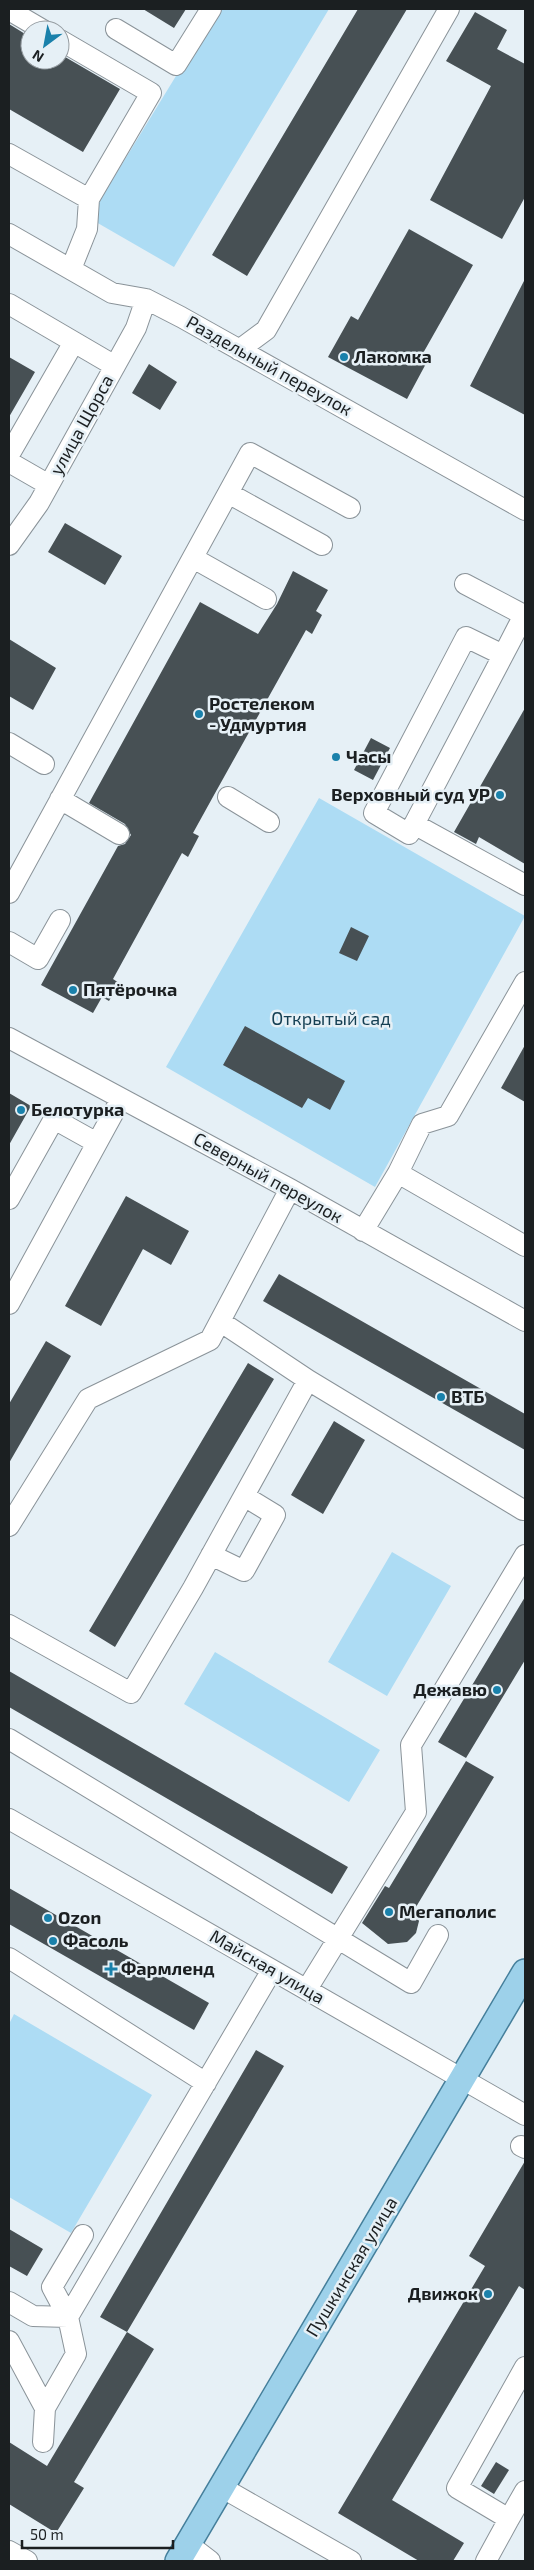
<svg xmlns="http://www.w3.org/2000/svg" width="534" height="2570" font-family="'Exo 2',sans-serif">
  <style>
    .green { fill: #addcf4 }
    .building { fill: #475054 }
    .lines { fill: none; stroke-linecap: round; stroke-linejoin: round }
    .minor-casing { stroke: #8a9399; stroke-width: 22 }
    .major-casing { stroke: #457f9b; stroke-width: 28 }
    .minor { stroke: #fff; stroke-width: 20 }
    .major { stroke: #9dd1ea; stroke-width: 25 }
    .poi-dot { fill: #1a81ab; stroke: #e6f0f6; stroke-width: 2 }
    .labels { text-anchor: middle; stroke-width: 5; stroke-linejoin: round; paint-order: stroke }
    .poi-label { font-size: 18px; font-weight: bold; fill: #1b1f21; stroke: #e6f0f6; text-anchor: start }
    .street-label { font-size: 18px; fill: #1b1f21; stroke: #e6f0f6 }
    .park-label { font-size: 18px; fill: #143f53; stroke: #e6f0f6 }
  </style>
  <rect width="100%" height="100%" fill="#e6f0f6"/>
  <path class="green" d="M 217,9 L 329,9 L 174,267 L 89,218 Z
    M 319,798 L 525,916 L 375,1187 L 166,1067 Z
    M 392,1552 L 451,1586 L 387,1696 L 328,1662 Z
    M 215,1652 L 380,1750 L 349,1802 L 184,1704 Z
    M 14,2014 L 152,2095 L 71,2233 L 9,2197 L 9,2024 Z"/>
  <path class="building" d="M 143,9 L 186,9 L 174,28 Z
    M 358,9 L 407,9 L 247,276 L 212,255 Z
    M 475,12 L 507,30 L 497,49 L 525,64 L 525,197 L 502,239 L 430,200 L 491,86 L 446,61 Z
    M 9,24 L 30,37 L 30,60 L 60,60 L 60,54 L 120,89 L 83,152 L 9,109 Z
    M 409,229 L 473,265 L 422,355 L 429,358 L 407,399 L 328,357 L 351,316 L 358,320 Z
    M 525,279 L 525,415 L 470,386 Z
    M 9,357 L 35,372 L 9,417 Z
    M 149,364 L 177,382 L 160,410 L 132,393 Z
    M 65,523 L 122,556 L 105,585 L 48,552 Z
    M 293,571 L 328,590 L 316,611 L 322,615 L 312,634 L 306,630 L 214,795 L 193,833 L 199,836 L 188,857 L 182,853 L 113,979 L 119,983 L 109,1001 L 102,997 L 93,1013 L 41,985 L 118,846 L 125,844 L 131,835 L 125,824 L 89,803 L 200,602 L 258,634 L 277,604 Z
    M 9,639 L 56,668 L 33,710 L 9,696 Z
    M 525,708 L 525,864 L 479,837 L 476,844 L 454,832 Z
    M 371,738 L 390,748 L 373,780 L 354,770 Z
    M 351,927 L 369,936 L 357,961 L 339,953 Z
    M 245,1026 L 345,1081 L 330,1110 L 308,1098 L 302,1108 L 223,1065 Z
    M 525,1045 L 525,1102 L 501,1088 Z
    M 9,1093 L 31,1106 L 9,1145 Z
    M 126,1196 L 189,1231 L 171,1265 L 143,1249 L 101,1326 L 65,1306 Z
    M 279,1274 L 525,1414 L 525,1450 L 263,1301 Z
    M 46,1341 L 71,1356 L 9,1463 L 9,1404 Z
    M 248,1363 L 274,1379 L 115,1647 L 89,1631 Z
    M 334,1421 L 365,1440 L 323,1514 L 291,1495 Z
    M 525,1597 L 525,1660 L 466,1758 L 438,1742 Z
    M 9,1671 L 348,1867 L 332,1894 L 9,1707 Z
    M 466,1761 L 494,1777 L 416,1907 L 419,1921 L 416,1933 L 407,1942 L 388,1944 L 362,1923 L 385,1886 L 389,1888 Z
    M 9,1888 L 209,2003 L 194,2030 L 9,1924 Z
    M 256,2050 L 284,2066 L 127,2332 L 100,2317 Z
    M 525,2161 L 525,2290 L 519,2286 L 392,2500 L 464,2543 L 453,2561 L 419,2561 L 338,2513 L 485,2266 L 469,2256 Z
    M 9,2229 L 43,2249 L 27,2276 L 9,2266 Z
    M 127,2332 L 154,2349 L 74,2482 L 84,2488 L 56,2533 L 9,2504 L 9,2442 L 47,2466 Z
    M 496,2462 L 509,2470 L 494,2494 L 481,2486 Z"/>
  <g class="lines">
    <defs>
      <path id="minor" d="M 9,10 L 43,30
        M 116,29 L 176,65 L 211,9
        M 60,40 L 151,93 L 89,199 L 87,229 L 71,269
        M 9,154 L 89,199
        M 9,234 L 112,293 L 146,299 L 181,317 L 525,510
        M 9,304 L 115,366
        M 239,350 L 266,330 L 449,9
        M 9,455 L 74,342
        M 9,462 L 49,485
        M 228,493 L 322,545
        M 9,545 L 39,503 L 136,328 L 146,299
        M 193,558 L 266,599
        M 465,584 L 524,615 L 509,644 L 409,834 L 374,813 L 466,637 L 503,655
        M 9,743 L 44,764
        M 228,797 L 269,822
        M 60,799 L 119,834
        M 414,824 L 525,885
        M 9,893 L 250,453 L 350,508
        M 9,942 L 38,959 L 60,920
        M 9,1038 L 290,1189 L 525,1321
        M 398,1173 L 525,1246
        M 9,1199 L 54,1119 L 97,1143
        M 363,1231 L 398,1173 L 422,1124 L 448,1116 L 525,982
        M 9,1304 L 121,1099
        M 221,1322 L 308,1380 L 523,1510
        M 9,1526 L 88,1399 L 210,1340 L 290,1189
        M 211,1555 L 244,1571 L 275,1515 L 244,1496
        M 9,1625 L 131,1693 L 193,1588 L 308,1380
        M 9,1739 L 411,1983 L 438,1935
        M 9,1819 L 525,2115
        M 9,1958 L 206,2083
        M 307,1989 L 416,1812 L 411,1745 L 525,1555
        M 521,2146 L 525,2148
        M 9,2302 L 33,2316 L 68,2317 L 52,2287 L 83,2235
        M 9,2341 L 45,2408
        M 525,2367 L 457,2488 L 509,2519 L 525,2491
        M 43,2442 L 45,2408 L 76,2354 L 68,2317 L 272,1970
        M 221,2487 L 351,2561
        M 188,2544 L 210,2561
        M 9,2551 L 27,2561
        M 486,2561 L 509,2519"/>
      <path id="major" d="M 178,2561 L 525,1972"/>
    </defs>
    <use href="#minor" class="minor-casing"/>
    <use href="#major" class="major-casing"/>
    <use href="#minor" class="minor"/>
    <use href="#major" class="major"/>
  </g>
  <g class="poi-dot">
    <circle cx="344" cy="357" r="5"/>
    <circle cx="199" cy="714" r="5"/>
    <circle cx="336" cy="757" r="5"/>
    <circle cx="500" cy="795" r="5"/>
    <circle cx="73" cy="990" r="5"/>
    <circle cx="21" cy="1110" r="5"/>
    <circle cx="441" cy="1397" r="5"/>
    <circle cx="497" cy="1690" r="5"/>
    <circle cx="389" cy="1912" r="5"/>
    <circle cx="48" cy="1918" r="5"/>
    <circle cx="53" cy="1941" r="5"/>
    <path d="M108.5 1961.5h5v5h5v5h-5v5h-5v-5h-5v-5h5z"/>
    <circle cx="488" cy="2294" r="5"/>
  </g>
  <g class="labels">
    <g class="poi-label">
      <text x="354" y="363">Лакомка</text>
      <text x="209" y="710">Ростелеком<tspan x="209" dy="21">- Удмуртия</tspan></text>
      <text x="346" y="763">Часы</text>
      <text x="490" y="801" text-anchor="end">Верховный суд УР</text>
      <text x="83" y="996">Пятёрочка</text>
      <text x="31" y="1116">Белотурка</text>
      <text x="451" y="1403">ВТБ</text>
      <text x="487" y="1696" text-anchor="end">Дежавю</text>
      <text x="399" y="1918">Мегаполис</text>
      <text x="58" y="1924">Ozon</text>
      <text x="63" y="1947">Фасоль</text>
      <text x="121" y="1975">Фармленд</text>
      <text x="478" y="2300" text-anchor="end">Движок</text>
    </g>
    <g class="street-label">
      <text transform="translate(269 366) rotate(29)" y="6">Раздельный переулок</text>
      <text transform="translate(82 425) rotate(-61)" y="6">улица Щорса</text>
      <text transform="translate(268 1178) rotate(29)" y="6">Северный переулок</text>
      <text transform="translate(267 1967) rotate(30)" y="6">Майская улица</text>
      <text transform="translate(352 2267) rotate(-59)" y="6">Пушкинская улица</text>
    </g>
    <g class="park-label">
      <text x="331" y="1025">Открытый сад</text>
    </g>
  </g>
  <rect width="534" height="2570" fill="none" stroke="#1b1f21" stroke-width="20"/>
  <g transform="translate(45 45) rotate(212)"><circle r="24" fill="#e6f0f6" stroke="#959ca1"/>
  <path d="M0-4L9 19L0 12L-9 19Z" fill="#1a81ab"/>
  <text y="-8" font-size="14" font-weight="bold" text-anchor="middle" fill="#1b1f21">N</text>
  </g>
  <path d="M22 2540v8h151v-8" fill="none" stroke="#1b1f21" stroke-width="2.5"/>
  <text x="30" y="2540" font-size="15" fill="#1b1f21" stroke="#e6f0f6" stroke-width="4" paint-order="stroke">50 m</text>
</svg>
